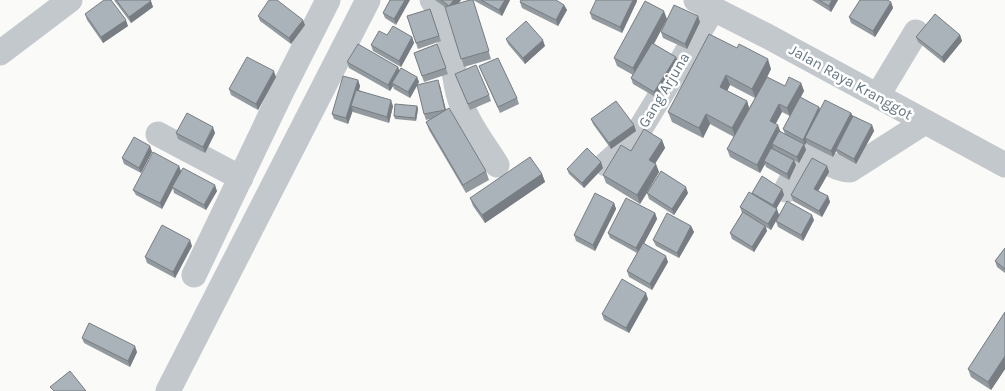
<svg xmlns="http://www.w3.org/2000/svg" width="1005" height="391" font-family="Karla,sans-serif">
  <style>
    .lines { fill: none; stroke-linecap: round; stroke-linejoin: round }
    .minor { stroke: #c3c8cc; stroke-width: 25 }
    .wall { fill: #929a9f; fill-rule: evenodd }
    .shaded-wall { fill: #777d82 }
    .building { fill: #aab3b9; stroke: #777d82 }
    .labels { text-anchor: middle; stroke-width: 5; stroke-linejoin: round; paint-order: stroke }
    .street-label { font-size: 15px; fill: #657683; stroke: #fff }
  </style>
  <rect width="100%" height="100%" fill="#fafaf8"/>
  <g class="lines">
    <path class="minor" d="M 432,0 C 456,28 449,68 460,100 C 468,124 484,144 497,165
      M 696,0 L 767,36 L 1005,165
      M 0,53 L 70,0
      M 878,95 L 916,32
      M 158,134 L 241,178
      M 606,164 L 634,139 L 713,9
      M 786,190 L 802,160 L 808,155 C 823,157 834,170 850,170 L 925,122
      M 194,275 L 282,91 L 328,0
      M 168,391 L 368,0"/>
  </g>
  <path class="wall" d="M 114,0 L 150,0 L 153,7 L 131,23 Z
    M 390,0 L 396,25 L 385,18 L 383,13 Z
    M 435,0 L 461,0 L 458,4 L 470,0 L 510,0 L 502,16 L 473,0 L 491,59 L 464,67 L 446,8 Z
    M 812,0 L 838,0 L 831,12 Z
    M 637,1 L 622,33 L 592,19 L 590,13 Z
    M 520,2 L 564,5 L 567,10 L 558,26 L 522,8 Z
    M 891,2 L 893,8 L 875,37 L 851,23 L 849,17 Z
    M 430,9 L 441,41 L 418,49 L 407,16 Z
    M 85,14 L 128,26 L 103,43 L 87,20 Z
    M 258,16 L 305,25 L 291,44 L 260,21 Z
    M 667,19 L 654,44 L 676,57 L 678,63 L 657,98 L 633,84 L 631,78 L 633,75 L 617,66 L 614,58 Z
    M 700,22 L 687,49 L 663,38 L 661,32 Z
    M 709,34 L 771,69 L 767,77 L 785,86 L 801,83 L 804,91 L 800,98 L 819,107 L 820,110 L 851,113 L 853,116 L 872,125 L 874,131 L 856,164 L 838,154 L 836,151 L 833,157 L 807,144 L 807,142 L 804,145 L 806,150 L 799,163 L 794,160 L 796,165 L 789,180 L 766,167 L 765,164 L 760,173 L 730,157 L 727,149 L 734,137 L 710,124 L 703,138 L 672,122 L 668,112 ZM 730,85 L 755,98 L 749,108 L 747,101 L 727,91 ZM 782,112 L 790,116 L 783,129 L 785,134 L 780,131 L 775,124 Z
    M 387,35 L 412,37 L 414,43 L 401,67 L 373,51 L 371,45 Z
    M 960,35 L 962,41 L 944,63 L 918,42 L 916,37 Z
    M 506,39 L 545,46 L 525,64 L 508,44 Z
    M 437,44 L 448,74 L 424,82 L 414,53 Z
    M 347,62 L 398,67 L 399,70 L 417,77 L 419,82 L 410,98 L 394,89 L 393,86 L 390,91 L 349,68 Z
    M 479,66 L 517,98 L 519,104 L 500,113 Z
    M 455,74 L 489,95 L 491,101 L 470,110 Z
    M 276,77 L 258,110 L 231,95 L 229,89 Z
    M 358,80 L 360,86 L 359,90 L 393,106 L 389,123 L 353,112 L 353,110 L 348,124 L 334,119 L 332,114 Z
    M 440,86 L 446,110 L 486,171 L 489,180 L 466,193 L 429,130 L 426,122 L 430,119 L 426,120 L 424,114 Z
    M 417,106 L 418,109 L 416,121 L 395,119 L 394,116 Z
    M 591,119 L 634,125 L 636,131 L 611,149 L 593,124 Z
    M 176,133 L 215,133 L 205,153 L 178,139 Z
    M 662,140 L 665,148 L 655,164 L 659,172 L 647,192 L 688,193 L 674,215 L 649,199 L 647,193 L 640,204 L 606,183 L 603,175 L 631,151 Z
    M 150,146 L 152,152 L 141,173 L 124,164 L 122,158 Z
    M 179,166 L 181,171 L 217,191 L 206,210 L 174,193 L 173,188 L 162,209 L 136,195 L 133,190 Z
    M 827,166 L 829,172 L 818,191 L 828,196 L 830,202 L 822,217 L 793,201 L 791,195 Z
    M 603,168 L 584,188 L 569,174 L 567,169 Z
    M 542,174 L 545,182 L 485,223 L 473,206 L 470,198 Z
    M 782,189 L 784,195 L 776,209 L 779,215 L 814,220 L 803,241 L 778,227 L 776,221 L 779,216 L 771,230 L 766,227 L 767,231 L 754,252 L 732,239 L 730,233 L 742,213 L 740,207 L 752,194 L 752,193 Z
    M 614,203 L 616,209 L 595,251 L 576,241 L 574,235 Z
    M 655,213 L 657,219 L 644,243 L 668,262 L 652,290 L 629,277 L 627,271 L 637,253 L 610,238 L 608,233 Z
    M 691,226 L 694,232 L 679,258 L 656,246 L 653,240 Z
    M 192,246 L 175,278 L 147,263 L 145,257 Z
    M 1005,248 L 1005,273 L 997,267 L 995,261 Z
    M 648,299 L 629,333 L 604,320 L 602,314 Z
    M 1005,312 L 1005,369 L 991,390 L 971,377 L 968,369 Z
    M 82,338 L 137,352 L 130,367 L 84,343 Z"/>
  <path class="shaded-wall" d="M 405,0 L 410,0 L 396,25 L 394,19 Z
    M 454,0 L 461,0 L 451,12 L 449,6 Z
    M 505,0 L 510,0 L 502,16 L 499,10 Z
    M 633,0 L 637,0 L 637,1 L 622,33 L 620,27 Z
    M 832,0 L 838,0 L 831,12 L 829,6 Z
    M 151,1 L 153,7 L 131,23 L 129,17 Z
    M 891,2 L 893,8 L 875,37 L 873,31 Z
    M 564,5 L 567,10 L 558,26 L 556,20 Z
    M 664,11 L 667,19 L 636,76 L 633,68 Z
    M 698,16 L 700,22 L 687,49 L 685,44 Z
    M 126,20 L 128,26 L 103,43 L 101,37 Z
    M 303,20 L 305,25 L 291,44 L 289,38 Z
    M 960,35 L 962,41 L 944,63 L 942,57 Z
    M 412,37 L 414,43 L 401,67 L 399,61 Z
    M 543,40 L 545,46 L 525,64 L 523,58 Z
    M 676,57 L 678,63 L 657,98 L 654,92 Z
    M 768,59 L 771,69 L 756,99 L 752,89 Z
    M 398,67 L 400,73 L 392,83 L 393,86 L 390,91 L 388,85 Z
    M 274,71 L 276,77 L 258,110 L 256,104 Z
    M 726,75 L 730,85 L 724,97 L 720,87 Z
    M 417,77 L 419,82 L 410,98 L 408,92 Z
    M 358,80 L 360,86 L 354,107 L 351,106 L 353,110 L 348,124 L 346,118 Z
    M 438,80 L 440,86 L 447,115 L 445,110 Z
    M 801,83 L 804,91 L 790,117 L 787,108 Z
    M 391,100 L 393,106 L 389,123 L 387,117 Z
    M 747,101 L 750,111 L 736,138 L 732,128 Z
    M 779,104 L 782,112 L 773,129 L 770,121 Z
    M 417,106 L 418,109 L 416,121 L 415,118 Z
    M 819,107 L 821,113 L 805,138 L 807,142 L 805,145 L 803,140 Z
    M 851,113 L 854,119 L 836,149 L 836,151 L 833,157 L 831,151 Z
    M 706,114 L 710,124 L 703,138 L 699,128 Z
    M 634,125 L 636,131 L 611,149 L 609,143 Z
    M 778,125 L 781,133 L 772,144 L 773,148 L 766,163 L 764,161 L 765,164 L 760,173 L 757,165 Z
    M 872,125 L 874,131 L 856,164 L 854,159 Z
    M 213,127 L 215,133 L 205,153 L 203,147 Z
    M 662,140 L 665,148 L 652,168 L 649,160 Z
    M 804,144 L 806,150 L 799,163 L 797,157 Z
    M 150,146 L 152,152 L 141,173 L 139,168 Z
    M 794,160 L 796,165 L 789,180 L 787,174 Z
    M 601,162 L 603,168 L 584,188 L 582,183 Z
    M 656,164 L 659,172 L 640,204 L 637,195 Z
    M 179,166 L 181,172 L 162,209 L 160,203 Z
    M 827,166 L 829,172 L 816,195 L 814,189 Z
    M 542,174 L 545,182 L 485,223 L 482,215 Z
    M 215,185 L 217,191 L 206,210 L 204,205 Z
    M 686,187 L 688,193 L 674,215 L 672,209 Z
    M 782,189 L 784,195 L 775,211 L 773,205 Z
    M 828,196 L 830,202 L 822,217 L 819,211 Z
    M 614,203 L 616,209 L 595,251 L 593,245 Z
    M 777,209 L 779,215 L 771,230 L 768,224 Z
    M 655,213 L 657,219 L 639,253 L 636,248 Z
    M 812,215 L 814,220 L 803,241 L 801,235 Z
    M 691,226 L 694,232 L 679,258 L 677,253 Z
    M 765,226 L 767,231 L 754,252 L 752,247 Z
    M 190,240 L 192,246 L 175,278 L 173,272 Z
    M 666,256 L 668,262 L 652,290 L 650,284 Z
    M 646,293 L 648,299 L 629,333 L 626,328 Z
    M 135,346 L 137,352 L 130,367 L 128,361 Z
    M 1005,356 L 1005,369 L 991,390 L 988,382 Z"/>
  <path class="building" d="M 104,0 L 111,0 L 126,20 L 101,37 L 85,14 Z
    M 116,0 L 150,0 L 151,1 L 129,17 Z
    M 269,0 L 277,0 L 303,20 L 289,38 L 258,16 Z
    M 390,0 L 405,0 L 394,19 L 383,13 Z
    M 441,0 L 454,0 L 449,6 Z
    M 470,0 L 473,0 L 489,51 L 461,59 L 445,7 Z
    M 481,0 L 505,0 L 499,10 Z
    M 521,0 L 556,0 L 564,5 L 556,20 L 520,2 Z
    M 596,0 L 633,0 L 620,27 L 590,13 Z
    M 819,0 L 832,0 L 829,6 Z
    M 860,0 L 887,0 L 891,2 L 873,31 L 849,17 Z
    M 645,1 L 664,11 L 633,68 L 614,58 Z
    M 674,5 L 698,16 L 685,44 L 661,32 Z
    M 430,9 L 439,36 L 416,43 L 407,16 Z
    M 935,14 L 960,35 L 942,57 L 916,37 Z
    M 526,21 L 543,40 L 523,58 L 506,39 Z
    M 393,26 L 412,37 L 399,61 L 371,45 L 379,31 L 387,35 Z
    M 709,34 L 737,48 L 739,44 L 768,59 L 752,89 L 726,75 L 720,87 L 747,101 L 732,128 L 706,114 L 699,128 L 668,112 Z
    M 652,43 L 676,57 L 654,92 L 631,78 Z
    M 358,44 L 398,67 L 388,85 L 347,62 Z
    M 437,44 L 446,68 L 422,76 L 414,53 Z
    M 247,57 L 274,71 L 256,104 L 229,89 Z
    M 498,58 L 517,98 L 498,107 L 479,66 Z
    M 476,65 L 489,95 L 468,104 L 455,74 Z
    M 401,68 L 417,77 L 408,92 L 392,83 Z
    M 343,76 L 358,80 L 346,118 L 332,114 Z
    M 767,77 L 785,86 L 789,77 L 801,83 L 787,108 L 779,104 L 770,121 L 778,125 L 757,165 L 727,149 Z
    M 438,80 L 445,110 L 424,114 L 417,85 Z
    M 356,90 L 391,100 L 387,117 L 351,106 Z
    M 800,97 L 819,107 L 803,140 L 783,129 Z
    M 825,100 L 851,113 L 831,151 L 805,138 Z
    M 616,101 L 634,125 L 609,143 L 591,119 Z
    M 395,104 L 417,106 L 415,118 L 394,116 Z
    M 449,108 L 486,171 L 463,185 L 426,122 Z
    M 187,113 L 213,127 L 203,147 L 176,133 Z
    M 853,116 L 872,125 L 854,159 L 836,149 Z
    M 644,129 L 662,140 L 649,160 L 656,164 L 637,195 L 603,175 L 621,145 L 631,151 Z
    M 779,131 L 804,144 L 797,157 L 772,144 Z
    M 134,137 L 150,146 L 139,168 L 122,158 Z
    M 587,148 L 601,162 L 582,183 L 567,169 Z
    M 771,148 L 794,160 L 787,174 L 764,161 Z
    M 153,152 L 179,166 L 160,203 L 133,190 Z
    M 530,157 L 542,174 L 482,215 L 470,198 Z
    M 812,158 L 827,166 L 814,189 L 828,196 L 819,211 L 791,195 Z
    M 183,168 L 215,185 L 204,205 L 172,187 Z
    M 661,171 L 686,187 L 672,209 L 647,193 Z
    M 762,176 L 782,189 L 773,205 L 752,193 Z
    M 749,192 L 777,209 L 768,224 L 740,207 Z
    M 595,193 L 614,203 L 593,245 L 574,235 Z
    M 626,198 L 655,213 L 636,248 L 608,233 Z
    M 787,201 L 812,215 L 801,235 L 776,221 Z
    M 743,212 L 765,226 L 752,247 L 730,233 Z
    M 667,213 L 691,226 L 677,253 L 653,240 Z
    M 162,225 L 190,240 L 173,272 L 145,257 Z
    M 643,243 L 666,256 L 650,284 L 627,271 Z
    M 1005,248 L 1005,269 L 995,261 Z
    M 622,279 L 646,293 L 626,328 L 602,314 Z
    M 1005,312 L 1005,356 L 988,382 L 968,369 Z
    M 89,323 L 135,346 L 128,361 L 82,338 Z
    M 70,371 L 86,391 L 54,391 L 50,387 Z"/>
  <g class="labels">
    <g class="street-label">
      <text transform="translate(851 82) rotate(29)" y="5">Jalan Raya Kranggot</text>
      <text transform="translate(664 90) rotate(-59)" y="5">Gang Arjuna</text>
    </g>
  </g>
</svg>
